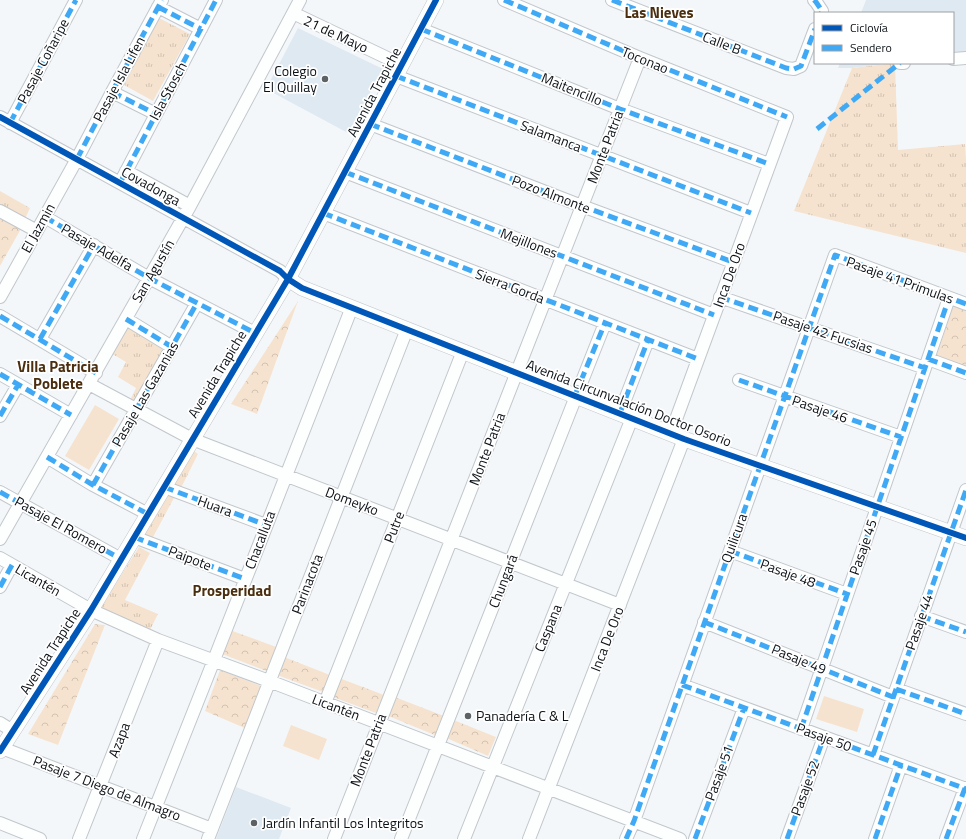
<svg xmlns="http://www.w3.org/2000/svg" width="966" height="839" font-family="'Titillium Web',sans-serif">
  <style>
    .built { fill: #dfe9f2 }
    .grass { fill: url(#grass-tufts) }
    .park { fill: url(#park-crowns) }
    .garden { fill: #f6e3cf }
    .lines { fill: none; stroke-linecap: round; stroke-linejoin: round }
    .minor-casing { stroke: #c2c7cc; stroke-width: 14 }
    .tertiary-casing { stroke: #c2c7cc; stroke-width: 16 }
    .minor { stroke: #fdfefe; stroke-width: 12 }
    .tertiary { stroke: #fdfefe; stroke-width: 15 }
    .quiet { stroke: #3fa9f5; stroke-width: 5; stroke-dasharray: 10 5; stroke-linecap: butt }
    .cycleway-casing { stroke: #fff; stroke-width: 8 }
    .cycleway { stroke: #0057b8; stroke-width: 6 }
    .poi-dot { fill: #5d6266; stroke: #fff; stroke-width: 1.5 }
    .labels { text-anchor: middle; stroke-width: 3.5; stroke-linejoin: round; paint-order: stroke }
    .street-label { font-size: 14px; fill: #0b1116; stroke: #fff }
    .poi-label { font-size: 14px; fill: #0b1116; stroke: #fff; text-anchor: start }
    .neighbourhood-label { font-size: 15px; font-weight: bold; fill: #4a2e0f; stroke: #fff }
  </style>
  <defs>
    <pattern id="grass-tufts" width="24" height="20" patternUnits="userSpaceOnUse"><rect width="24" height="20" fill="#f6e3cf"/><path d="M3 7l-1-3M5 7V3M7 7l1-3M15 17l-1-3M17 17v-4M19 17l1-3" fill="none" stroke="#d2c2b1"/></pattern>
    <pattern id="park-crowns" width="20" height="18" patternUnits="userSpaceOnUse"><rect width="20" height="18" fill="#f6e3cf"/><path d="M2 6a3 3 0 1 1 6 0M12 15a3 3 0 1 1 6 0" fill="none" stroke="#d2c2b1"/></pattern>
  </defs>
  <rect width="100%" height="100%" fill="#f4f7fa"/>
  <path class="built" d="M 866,0 L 966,0 L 966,58 L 953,59 L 953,13 L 861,13 Z
    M 298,28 L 383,69 L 348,133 L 266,89 Z
    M 840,63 L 894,63 L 852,68 L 838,68 Z
    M 236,787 L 291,808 L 279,839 L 216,839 Z"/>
  <path class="grass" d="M 159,18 L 190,34 L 153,101 L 124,85 Z
    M 895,63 L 898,150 L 965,144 L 966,159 L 966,253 L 794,211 L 852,68 Z
    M 0,191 L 30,208 L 25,219 L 0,204 Z
    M 126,321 L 170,347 L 137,409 L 128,404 L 136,388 L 118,377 L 126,362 L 109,352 Z
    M 191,449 L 198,454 L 180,490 L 171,485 Z
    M 166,493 L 175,496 L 152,539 L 142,536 Z
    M 139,547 L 150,553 L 125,600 L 158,614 L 150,630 L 100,609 Z"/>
  <path class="park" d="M 0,216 L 22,227 L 0,266 Z
    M 298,301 L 257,414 L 231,404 Z
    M 953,306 L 966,311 L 966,368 L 936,358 Z
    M 95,624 L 105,625 L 58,745 L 28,734 Z
    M 227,629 L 279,648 L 269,672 L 217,652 Z
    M 284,657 L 330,675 L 323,692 L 277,675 Z
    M 220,670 L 264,687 L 247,729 L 205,711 Z
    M 339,678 L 384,695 L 376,713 L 333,697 Z
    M 392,696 L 444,716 L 437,736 L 386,715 Z
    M 451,719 L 496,737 L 488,756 L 444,737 Z"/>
  <path class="garden" d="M 95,405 L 119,419 L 89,470 L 65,456 Z
    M 824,696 L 864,709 L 857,732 L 816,719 Z
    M 291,725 L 327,739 L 319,760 L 283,746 Z"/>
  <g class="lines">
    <defs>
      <path id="minor" d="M 504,0 L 640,58 L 787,117 L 671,433
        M 612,0 L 786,68 L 794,69 L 801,66 L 815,29
        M 814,0 L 816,2 L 822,11 L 821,13
        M 158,7 L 201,29
        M 293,13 L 402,65
        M 421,29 L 620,109 L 769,164
        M 953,59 L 966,58
        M 900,63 L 904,63
        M 396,76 L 751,213
        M 112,92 L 156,114
        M 0,117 L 280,271 L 288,279
        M 10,123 L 76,0
        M 370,124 L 582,206 L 733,262
        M 126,171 L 190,206
        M 345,172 L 714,315
        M 120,183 L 216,0
        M 0,211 L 37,231
        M 323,213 L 698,359
        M 45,217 L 149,278 L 255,333
        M 0,297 L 77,159 L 112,92 L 162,0
        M 720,297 L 925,368
        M 0,316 L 96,373
        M 126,319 L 172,347
        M 40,339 L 94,245
        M 928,359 L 966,373
        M 0,374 L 71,415
        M 739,380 L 901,437
        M 89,384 L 192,439 L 620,605
        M 620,413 L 648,340
        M 0,416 L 18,385
        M 47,457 L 93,485 L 148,514
        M 93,485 L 197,303
        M 164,487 L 266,525
        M 0,492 L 121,559
        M 134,537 L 245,579
        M 0,539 L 190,206 L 300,0
        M 730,551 L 847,594
        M 0,558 L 91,610 L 158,640 L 269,681 L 680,839
        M 0,587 L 12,565
        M 921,616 L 966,632
        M 704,622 L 893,697
        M 682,685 L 966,789
        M 896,689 L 966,714
        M 325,703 L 463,351
        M 0,723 L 13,731
        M 801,729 L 949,298
        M 2,748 L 212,829
        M 873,755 L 966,490
        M 0,823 L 40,839
        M 79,839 L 158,640
        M 143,839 L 214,660 L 352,307
        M 208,839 L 407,329
        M 334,839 L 640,58
        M 401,839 L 605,323
        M 464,839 L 632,418
        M 529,839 L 684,439
        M 626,839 L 634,821 L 835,255 L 966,304
        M 695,839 L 744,708
        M 787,839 L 824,737
        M 875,839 L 901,765
        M 946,839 L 965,788"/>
      <path id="tertiary" d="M 288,279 L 302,288 L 684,439 L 966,538
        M 0,751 L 91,610 L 288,279 L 436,0"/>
    </defs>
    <use href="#minor" class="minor-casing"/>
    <use href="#tertiary" class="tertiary-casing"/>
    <use href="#minor" class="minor"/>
    <use href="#tertiary" class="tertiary"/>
    <path class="quiet" d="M 504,0 L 640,58 L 787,117
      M 612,0 L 786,68 L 794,69 L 801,66 L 815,29
      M 814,0 L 816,2 L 822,11 L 821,13
      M 158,7 L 201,29
      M 421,29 L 620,109 L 769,164
      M 396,76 L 751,213
      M 112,92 L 156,114
      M 10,123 L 76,0
      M 370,124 L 582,206 L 733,262
      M 817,129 L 900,63
      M 77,159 L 112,92 L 162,0
      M 345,172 L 714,315
      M 120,183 L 216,0
      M 323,213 L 698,359
      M 45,217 L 149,278 L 255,333
      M 720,297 L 925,368
      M 0,316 L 96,373
      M 126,319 L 172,347
      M 40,339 L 94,245
      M 928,359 L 966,373
      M 0,374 L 71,415
      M 739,380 L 901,437
      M 575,395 L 605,323
      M 620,413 L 648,340
      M 0,416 L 18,385
      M 47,457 L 93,485 L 148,514
      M 93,485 L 197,303
      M 164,487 L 266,525
      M 0,492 L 121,559
      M 134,537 L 245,579
      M 730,551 L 847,594
      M 0,587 L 12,565
      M 921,616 L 966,632
      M 704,622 L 893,697
      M 682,685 L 966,789
      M 896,689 L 966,714
      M 801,729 L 949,298
      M 873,755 L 966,490
      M 626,839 L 634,821 L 835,255 L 966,304
      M 695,839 L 744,708
      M 787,839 L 824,737
      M 875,839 L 901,765
      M 946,839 L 965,788"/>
    <defs>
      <path id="cycleway" d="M 0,117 L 280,271 L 288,279 L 302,288 L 684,439 L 966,538
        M 0,751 L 91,610 L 288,279 L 436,0"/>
    </defs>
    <use href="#cycleway" class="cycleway-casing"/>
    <use href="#cycleway" class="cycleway"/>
  </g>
  <g class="poi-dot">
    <circle cx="325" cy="79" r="4"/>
    <circle cx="468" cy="716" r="4"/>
    <circle cx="254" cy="823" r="4"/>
  </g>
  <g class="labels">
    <g class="street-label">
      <text transform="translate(336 34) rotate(25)" y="5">21 de Mayo</text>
      <text transform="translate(722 43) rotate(21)" y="5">Calle B</text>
      <text transform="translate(645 60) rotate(22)" y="5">Toconao</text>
      <text transform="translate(43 61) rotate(-62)" y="5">Pasaje Coñaripe</text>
      <text transform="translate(119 79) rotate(-62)" y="5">Pasaje Isla Lifen</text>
      <text transform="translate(572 89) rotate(22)" y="5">Maitencillo</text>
      <text transform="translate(168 91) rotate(-62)" y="5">Isla Stosch</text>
      <text transform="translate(374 92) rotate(-62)" y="5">Avenida Trapiche</text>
      <text transform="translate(551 136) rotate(21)" y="5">Salamanca</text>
      <text transform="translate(605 147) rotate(-69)" y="5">Monte Patria</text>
      <text transform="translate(151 186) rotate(29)" y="5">Covadonga</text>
      <text transform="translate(551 194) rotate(21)" y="5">Pozo Almonte</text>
      <text transform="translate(38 228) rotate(-61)" y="5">El Jazmin</text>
      <text transform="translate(529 243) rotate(21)" y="5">Mejillones</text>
      <text transform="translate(97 247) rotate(30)" y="5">Pasaje Adelfa</text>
      <text transform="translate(153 271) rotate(-60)" y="5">San Agustín</text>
      <text transform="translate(729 275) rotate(-70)" y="5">Inca De Oro</text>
      <text transform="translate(900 280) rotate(20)" y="5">Pasaje 41 Primulas</text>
      <text transform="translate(510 286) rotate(21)" y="5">Sierra Gorda</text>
      <text transform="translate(823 332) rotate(19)" y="5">Pasaje 42 Fucsias</text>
      <text transform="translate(217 374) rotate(-59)" y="5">Avenida Trapiche</text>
      <text transform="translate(145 394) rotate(-60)" y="5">Pasaje Las Gazanias</text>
      <text transform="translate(629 403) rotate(21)" y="5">Avenida Circunvalación Doctor Osorio</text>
      <text transform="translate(820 409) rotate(19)" y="5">Pasaje 46</text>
      <text transform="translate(487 449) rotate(-69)" y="5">Monte Patria</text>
      <text transform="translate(352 501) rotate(21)" y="5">Domeyko</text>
      <text transform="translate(215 506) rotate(20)" y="5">Huara</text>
      <text transform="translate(61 525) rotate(29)" y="5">Pasaje El Romero</text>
      <text transform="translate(394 527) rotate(-69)" y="5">Putre</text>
      <text transform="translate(734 538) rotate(-70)" y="5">Quilicura</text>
      <text transform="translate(260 540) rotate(-69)" y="5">Chacalluta</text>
      <text transform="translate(863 547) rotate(-71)" y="5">Pasaje 45</text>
      <text transform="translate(190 558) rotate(21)" y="5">Paipote</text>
      <text transform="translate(788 573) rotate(20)" y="5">Pasaje 48</text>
      <text transform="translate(38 580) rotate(30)" y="5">Licantén</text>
      <text transform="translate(503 581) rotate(-69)" y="5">Chungará</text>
      <text transform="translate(307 584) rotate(-69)" y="5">Parinacota</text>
      <text transform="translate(919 622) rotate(-71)" y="5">Pasaje 44</text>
      <text transform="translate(548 628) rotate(-68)" y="5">Caspana</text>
      <text transform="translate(607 639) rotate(-69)" y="5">Inca De Oro</text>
      <text transform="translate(50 651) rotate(-57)" y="5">Avenida Trapiche</text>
      <text transform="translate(799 659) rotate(22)" y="5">Pasaje 49</text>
      <text transform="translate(336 707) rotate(21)" y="5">Licantén</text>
      <text transform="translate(824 737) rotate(20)" y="5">Pasaje 50</text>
      <text transform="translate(119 740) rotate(-69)" y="5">Azapa</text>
      <text transform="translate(368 750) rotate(-69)" y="5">Monte Patria</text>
      <text transform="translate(719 773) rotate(-70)" y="5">Pasaje 51</text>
      <text transform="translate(107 788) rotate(21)" y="5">Pasaje 7 Diego de Almagro</text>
      <text transform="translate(805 788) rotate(-70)" y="5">Pasaje 52</text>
    </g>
    <g class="poi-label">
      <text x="317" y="76" text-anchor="end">Colegio<tspan x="317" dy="16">El Quillay</tspan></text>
      <text x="476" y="721">Panadería C &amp; L</text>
      <text x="262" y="828">Jardín Infantil Los Integritos</text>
    </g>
    <g class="neighbourhood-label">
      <text x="659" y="18">Las Nieves</text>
      <text x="58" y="372">Villa Patricia<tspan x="58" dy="17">Poblete</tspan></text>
      <text x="232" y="596">Prosperidad</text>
    </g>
  </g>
  <rect x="814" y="12" width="140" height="52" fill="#ffffff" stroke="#9da0a2"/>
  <rect x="822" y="25" width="20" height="6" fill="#0057b8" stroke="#9da0a2"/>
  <text x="850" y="32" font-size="12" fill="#0b1116">Ciclovía</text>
  <rect x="822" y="45" width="20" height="6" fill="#3fa9f5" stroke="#9da0a2"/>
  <text x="850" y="52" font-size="12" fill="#0b1116">Sendero</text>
</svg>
